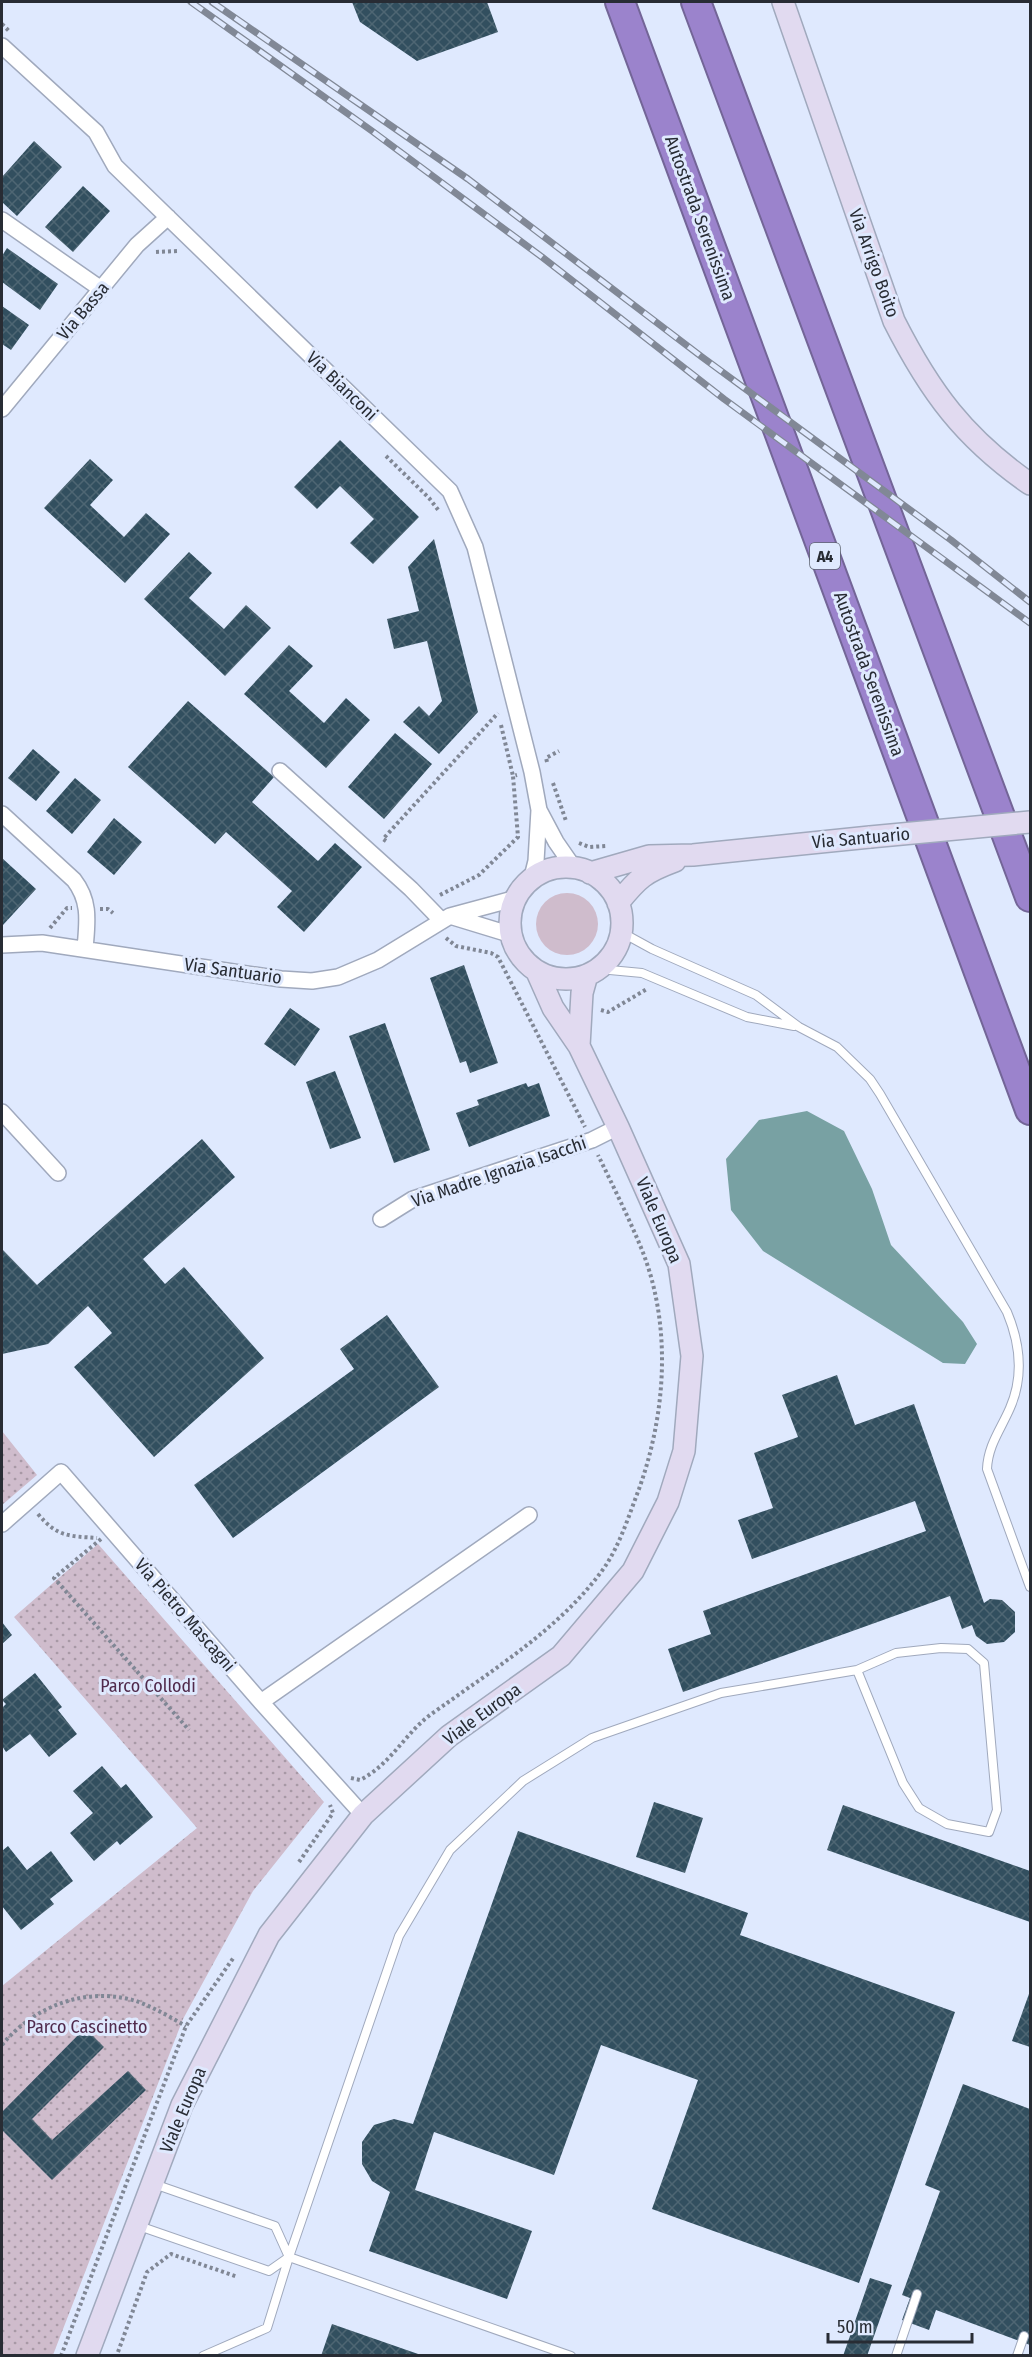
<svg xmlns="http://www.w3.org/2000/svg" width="1032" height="2357" font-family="'Fira Sans Condensed',sans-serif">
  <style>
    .green { fill: #cfbccc }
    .park { fill: url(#park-dots) }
    .water { fill: #78a1a3 }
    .building { fill: url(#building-cross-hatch) }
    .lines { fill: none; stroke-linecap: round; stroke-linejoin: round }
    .lane-casing { stroke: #a0a9bd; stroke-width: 10 }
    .street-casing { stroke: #a0a9bd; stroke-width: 18 }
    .secondary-casing { stroke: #a0a9bd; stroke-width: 24 }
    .highway-casing { stroke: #736597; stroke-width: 32 }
    .path { stroke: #808795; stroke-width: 4; stroke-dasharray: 3 3; stroke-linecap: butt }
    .lane { stroke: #fff; stroke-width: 8 }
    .street { stroke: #fff; stroke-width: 15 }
    .secondary { stroke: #e1daf0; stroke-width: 21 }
    .highway { stroke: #9b83cc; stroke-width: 28 }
    .rail-casing { stroke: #818896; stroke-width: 7 }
    .rail { stroke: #dfe9fe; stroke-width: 4.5; stroke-dasharray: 14; stroke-linecap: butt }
    .secondary-bridge-casing { stroke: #a0a9bd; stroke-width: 24; stroke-linecap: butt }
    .secondary-bridge { stroke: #e1daf0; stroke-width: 21 }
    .labels { text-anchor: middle; stroke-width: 6; stroke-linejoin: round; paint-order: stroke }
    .shield { fill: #dfe9fe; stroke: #5f6571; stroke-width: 1.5 }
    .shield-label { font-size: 16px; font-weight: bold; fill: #282c34 }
    .street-label { font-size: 18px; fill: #282c34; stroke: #dfe9fe }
    .park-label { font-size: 18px; fill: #502a4c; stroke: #dfe9fe }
  </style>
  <defs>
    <pattern id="park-dots" width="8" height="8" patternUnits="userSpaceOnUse" patternTransform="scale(1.5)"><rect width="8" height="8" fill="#cfbccc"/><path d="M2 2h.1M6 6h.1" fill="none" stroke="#a899a6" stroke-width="1.8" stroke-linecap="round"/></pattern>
    <pattern id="building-cross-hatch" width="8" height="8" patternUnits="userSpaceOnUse" patternTransform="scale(1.5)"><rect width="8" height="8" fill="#324f5f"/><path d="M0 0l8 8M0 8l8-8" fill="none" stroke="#4e6673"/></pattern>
  </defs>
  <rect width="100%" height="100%" fill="#dfe9fe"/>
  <path class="green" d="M536 924a31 31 0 1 1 62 0a31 31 0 1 1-62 0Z"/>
  <path class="park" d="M 2,1431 L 37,1475 L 2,1505 Z
    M 98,1544 L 324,1802 L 253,1891 L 183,2019 L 53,2355 L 2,2356 L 2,1986 L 197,1828 L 14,1617 Z"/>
  <path class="water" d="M 807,1111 L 844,1131 L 872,1189 L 891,1245 L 963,1322 L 977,1344 L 965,1364 L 943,1363 L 763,1251 L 731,1210 L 726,1159 L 759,1120 Z"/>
  <path class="building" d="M 352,2 L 487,2 L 498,32 L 417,61 L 360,22 Z
    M 34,141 L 62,167 L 17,216 L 2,202 L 2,177 Z
    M 83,186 L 110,211 L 73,252 L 45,227 Z
    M 7,248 L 58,284 L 40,310 L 2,282 L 2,256 Z
    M 2,306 L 29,325 L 11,350 L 2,344 Z
    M 340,440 L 419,517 L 373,564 L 350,543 L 374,519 L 340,486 L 317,509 L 294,487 Z
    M 90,459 L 113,480 L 90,505 L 124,537 L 146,513 L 170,534 L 125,583 L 44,508 Z
    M 434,539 L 478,712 L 439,754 L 403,722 L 419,706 L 429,716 L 442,701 L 427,641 L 394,649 L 387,619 L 419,611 L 408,567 Z
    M 189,552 L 212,573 L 189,598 L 224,629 L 246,605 L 271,628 L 225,676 L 144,599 Z
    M 289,645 L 313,666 L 289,691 L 324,723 L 346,698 L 370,720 L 326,768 L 244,694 Z
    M 188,701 L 274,777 L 252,802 L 318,861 L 335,843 L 362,867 L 304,932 L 277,907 L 292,891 L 226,832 L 215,844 L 128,767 Z
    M 395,733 L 432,764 L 384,819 L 348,787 Z
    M 33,749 L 60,772 L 36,801 L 8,778 Z
    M 75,778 L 101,800 L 72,834 L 46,811 Z
    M 114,818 L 142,842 L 114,875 L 87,852 Z
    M 2,858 L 36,889 L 3,925 L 2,923 Z
    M 464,965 L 498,1063 L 470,1073 L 466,1061 L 460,1063 L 430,978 Z
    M 290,1008 L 320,1029 L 295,1066 L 264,1044 Z
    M 385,1023 L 430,1150 L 394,1163 L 349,1036 Z
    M 335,1071 L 361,1138 L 330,1149 L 306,1082 Z
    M 526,1083 L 528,1087 L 539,1083 L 550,1116 L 469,1147 L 456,1113 L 479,1105 L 477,1100 Z
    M 202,1139 L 235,1177 L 143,1259 L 165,1284 L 184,1267 L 264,1358 L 154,1457 L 74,1367 L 112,1333 L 88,1306 L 48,1344 L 2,1354 L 2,1249 L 37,1285 Z
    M 387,1315 L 439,1387 L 233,1538 L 194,1485 L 354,1369 L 340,1349 Z
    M 837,1375 L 855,1425 L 914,1404 L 984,1603 L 990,1599 L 1002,1600 L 1015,1612 L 1015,1632 L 1004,1642 L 987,1644 L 976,1636 L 972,1625 L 962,1629 L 950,1596 L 683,1692 L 668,1649 L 711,1634 L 703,1611 L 926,1531 L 915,1501 L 752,1559 L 738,1520 L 773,1508 L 754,1453 L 798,1437 L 782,1395 Z
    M 2,1622 L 12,1635 L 2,1644 Z
    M 35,1673 L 62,1707 L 58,1710 L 77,1734 L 49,1757 L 30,1734 L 6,1752 L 2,1746 L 2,1708 L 6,1704 L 2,1700 Z
    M 102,1766 L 121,1788 L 126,1784 L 153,1817 L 120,1845 L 117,1841 L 94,1861 L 70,1833 L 93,1813 L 73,1791 Z
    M 654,1802 L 703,1818 L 685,1873 L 636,1857 Z
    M 843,1805 L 1030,1871 L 1030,1922 L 827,1850 Z
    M 518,1831 L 748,1913 L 740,1935 L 955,2012 L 859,2283 L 652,2209 L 698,2080 L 601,2045 L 554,2175 L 434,2132 L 415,2190 L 532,2231 L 507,2299 L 369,2251 L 390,2192 L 372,2181 L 362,2164 L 362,2142 L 374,2125 L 394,2119 L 413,2124 Z
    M 8,1846 L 27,1870 L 51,1851 L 73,1881 L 50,1899 L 54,1904 L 21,1930 L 2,1906 L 2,1851 Z
    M 1030,1991 L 1030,2047 L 1012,2041 Z
    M 85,2028 L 104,2047 L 32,2119 L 52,2140 L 128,2071 L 146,2090 L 52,2180 L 2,2130 L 2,2112 Z
    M 963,2084 L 1030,2109 L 1030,2345 L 936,2310 L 929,2330 L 902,2320 L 910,2298 L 902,2295 L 940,2191 L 925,2185 Z
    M 870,2278 L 892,2285 L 867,2356 L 843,2356 Z
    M 332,2324 L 421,2355 L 421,2356 L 321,2356 Z"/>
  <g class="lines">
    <defs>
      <path id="lane" d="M 621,932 L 652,949 L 756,995 L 799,1027 L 837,1047 L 870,1079 L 880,1094 L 1007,1312 C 1020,1343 1024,1376 1010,1408 C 1001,1429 988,1445 987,1469 L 1030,1587
        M 599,969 L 642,973 L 747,1017 L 794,1026
        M 154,2184 L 275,2226 L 289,2257 L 571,2356
        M 139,2226 L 269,2271 L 289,2257 L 399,1936 L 450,1850 L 523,1781 L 592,1738 L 721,1693 L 857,1670 L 896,1653 L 941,1648 L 968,1649 L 984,1663 L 997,1810 L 989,1832 L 947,1824 L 919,1808 L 903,1783 L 857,1670
        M 203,2356 L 267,2328 L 289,2257
        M 896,2356 L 917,2294
        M 1017,2356 L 1024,2336"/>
      <path id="street" d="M 2,46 L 96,132 L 115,166 L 450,491 L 475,547 L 532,772 L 539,810 L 536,861 L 531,881
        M 2,220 L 101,289
        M 2,409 L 137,245 L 168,217
        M 280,771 L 411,889 L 442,921
        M 539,810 L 556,842 L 574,868
        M 2,814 L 74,880 C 91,902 87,923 85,949
        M 453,917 L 512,935
        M 2,945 L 42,943 L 281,979 L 312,981 L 338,977 L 378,960 L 450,916 L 517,898
        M 2,1112 L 58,1173
        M 381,1219 L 413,1199 L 592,1140 L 618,1127
        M 2,1524 L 61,1472 L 261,1702 L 363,1815
        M 261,1702 L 529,1515"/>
      <path id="secondary" d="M 783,2 L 894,321 C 930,392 964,438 1030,484
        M510 923a56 56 0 1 1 112 0a56 56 0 1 1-112 0Z
        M 590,873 L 649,856 L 693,855 L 870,837
        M 618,903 C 638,878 645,872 675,861
        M 579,1046 L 582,993 L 587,975
        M 87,2356 L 182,2105 L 269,1935 L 363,1815 L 449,1736 L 561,1656 L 633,1571 L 668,1502 L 684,1451 L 692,1356 L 679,1264 L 618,1127 L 579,1046 L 553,1008 L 537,972"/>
      <path id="highway" d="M 620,2 L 1030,1110
        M 696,2 L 1030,897"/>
    </defs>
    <use href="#lane" class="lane-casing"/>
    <use href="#street" class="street-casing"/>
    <use href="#secondary" class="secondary-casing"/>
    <use href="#highway" class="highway-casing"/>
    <path class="path" d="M 2,24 L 9,31
      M 156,252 L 178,251
      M 386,456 L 429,498 L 439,511
      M 501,725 L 513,776
      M 547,762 L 546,758 L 559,751
      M 553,783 L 566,821
      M 386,841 L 383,839 L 498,713
      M 579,843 L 589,847 L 606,846
      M 440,895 L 479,875 L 518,837 L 513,776 L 517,775
      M 100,909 L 108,909 L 113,913
      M 50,928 L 67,908 L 72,908
      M 446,938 L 456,946 L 491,953 L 498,957 L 585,1127
      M 601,1010 L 608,1012 L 647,989
      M 38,1514 C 57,1537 69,1536 97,1538
      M 101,1539 L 54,1578 L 189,1730
      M 351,1778 L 360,1780 C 388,1766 402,1739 425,1719 C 432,1713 440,1708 447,1703 C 503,1663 564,1624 604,1568 C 620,1545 629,1515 639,1489 C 666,1413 672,1326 642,1250 C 629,1218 613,1186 598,1155
      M 299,1862 L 333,1813 L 330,1805
      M 2,2045 C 34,2006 86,1986 136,2001 C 153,2007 170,2017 186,2026
      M 118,2352 L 147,2272 L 171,2254 L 238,2277
      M 61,2356 L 186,2026 L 234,1957"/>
    <use href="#lane" class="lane"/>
    <use href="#street" class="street"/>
    <use href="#secondary" class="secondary"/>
    <use href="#highway" class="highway"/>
    <defs>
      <path id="rail" d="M 191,2 L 372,131 L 542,257 L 724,399 L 1030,623
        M 212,2 L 468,179 L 702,357 L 951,540 L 1030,602"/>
    </defs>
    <use href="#rail" class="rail-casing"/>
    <use href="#rail" class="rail"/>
    <defs>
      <path id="secondary-bridge" d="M 870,837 L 1030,822"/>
    </defs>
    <use href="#secondary-bridge" class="secondary-bridge-casing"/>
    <use href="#secondary-bridge" class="secondary-bridge"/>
  </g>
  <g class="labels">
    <rect class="shield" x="810" y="543" width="30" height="26" rx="4.5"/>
    <g class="shield-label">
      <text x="825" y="562">A4</text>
    </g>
    <g class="street-label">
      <text transform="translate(700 218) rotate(70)" y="6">Autostrada Serenissima</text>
      <text transform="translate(874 263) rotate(70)" y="6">Via Arrigo Boito</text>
      <text transform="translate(83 311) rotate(-50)" y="6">Via Bassa</text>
      <text transform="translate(342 386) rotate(44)" y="6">Via Bianconi</text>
      <text transform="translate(869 674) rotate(70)" y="6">Autostrada Serenissima</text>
      <text transform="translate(861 838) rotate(-5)" y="6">Via Santuario</text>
      <text transform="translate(233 971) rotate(8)" y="6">Via Santuario</text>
      <text transform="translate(499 1172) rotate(-19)" y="6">Via Madre Ignazia Isacchi</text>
      <text transform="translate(659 1220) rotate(67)" y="6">Viale Europa</text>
      <text transform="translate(185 1615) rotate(49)" y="6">Via Pietro Mascagni</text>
      <text transform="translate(482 1714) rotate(-36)" y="6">Viale Europa</text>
      <text transform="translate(183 2110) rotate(-67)" y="6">Viale Europa</text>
    </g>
    <g class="park-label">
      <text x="148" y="1692">Parco Collodi</text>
      <text x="87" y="2033">Parco Cascinetto</text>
    </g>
  </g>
  <rect width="1032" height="2357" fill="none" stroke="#282c34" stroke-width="6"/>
  <path d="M828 2333v9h144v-9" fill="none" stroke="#282c34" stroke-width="3"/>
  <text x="837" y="2333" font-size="18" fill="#282c34" stroke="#dfe9fe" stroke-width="4.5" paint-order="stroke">50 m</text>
</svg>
